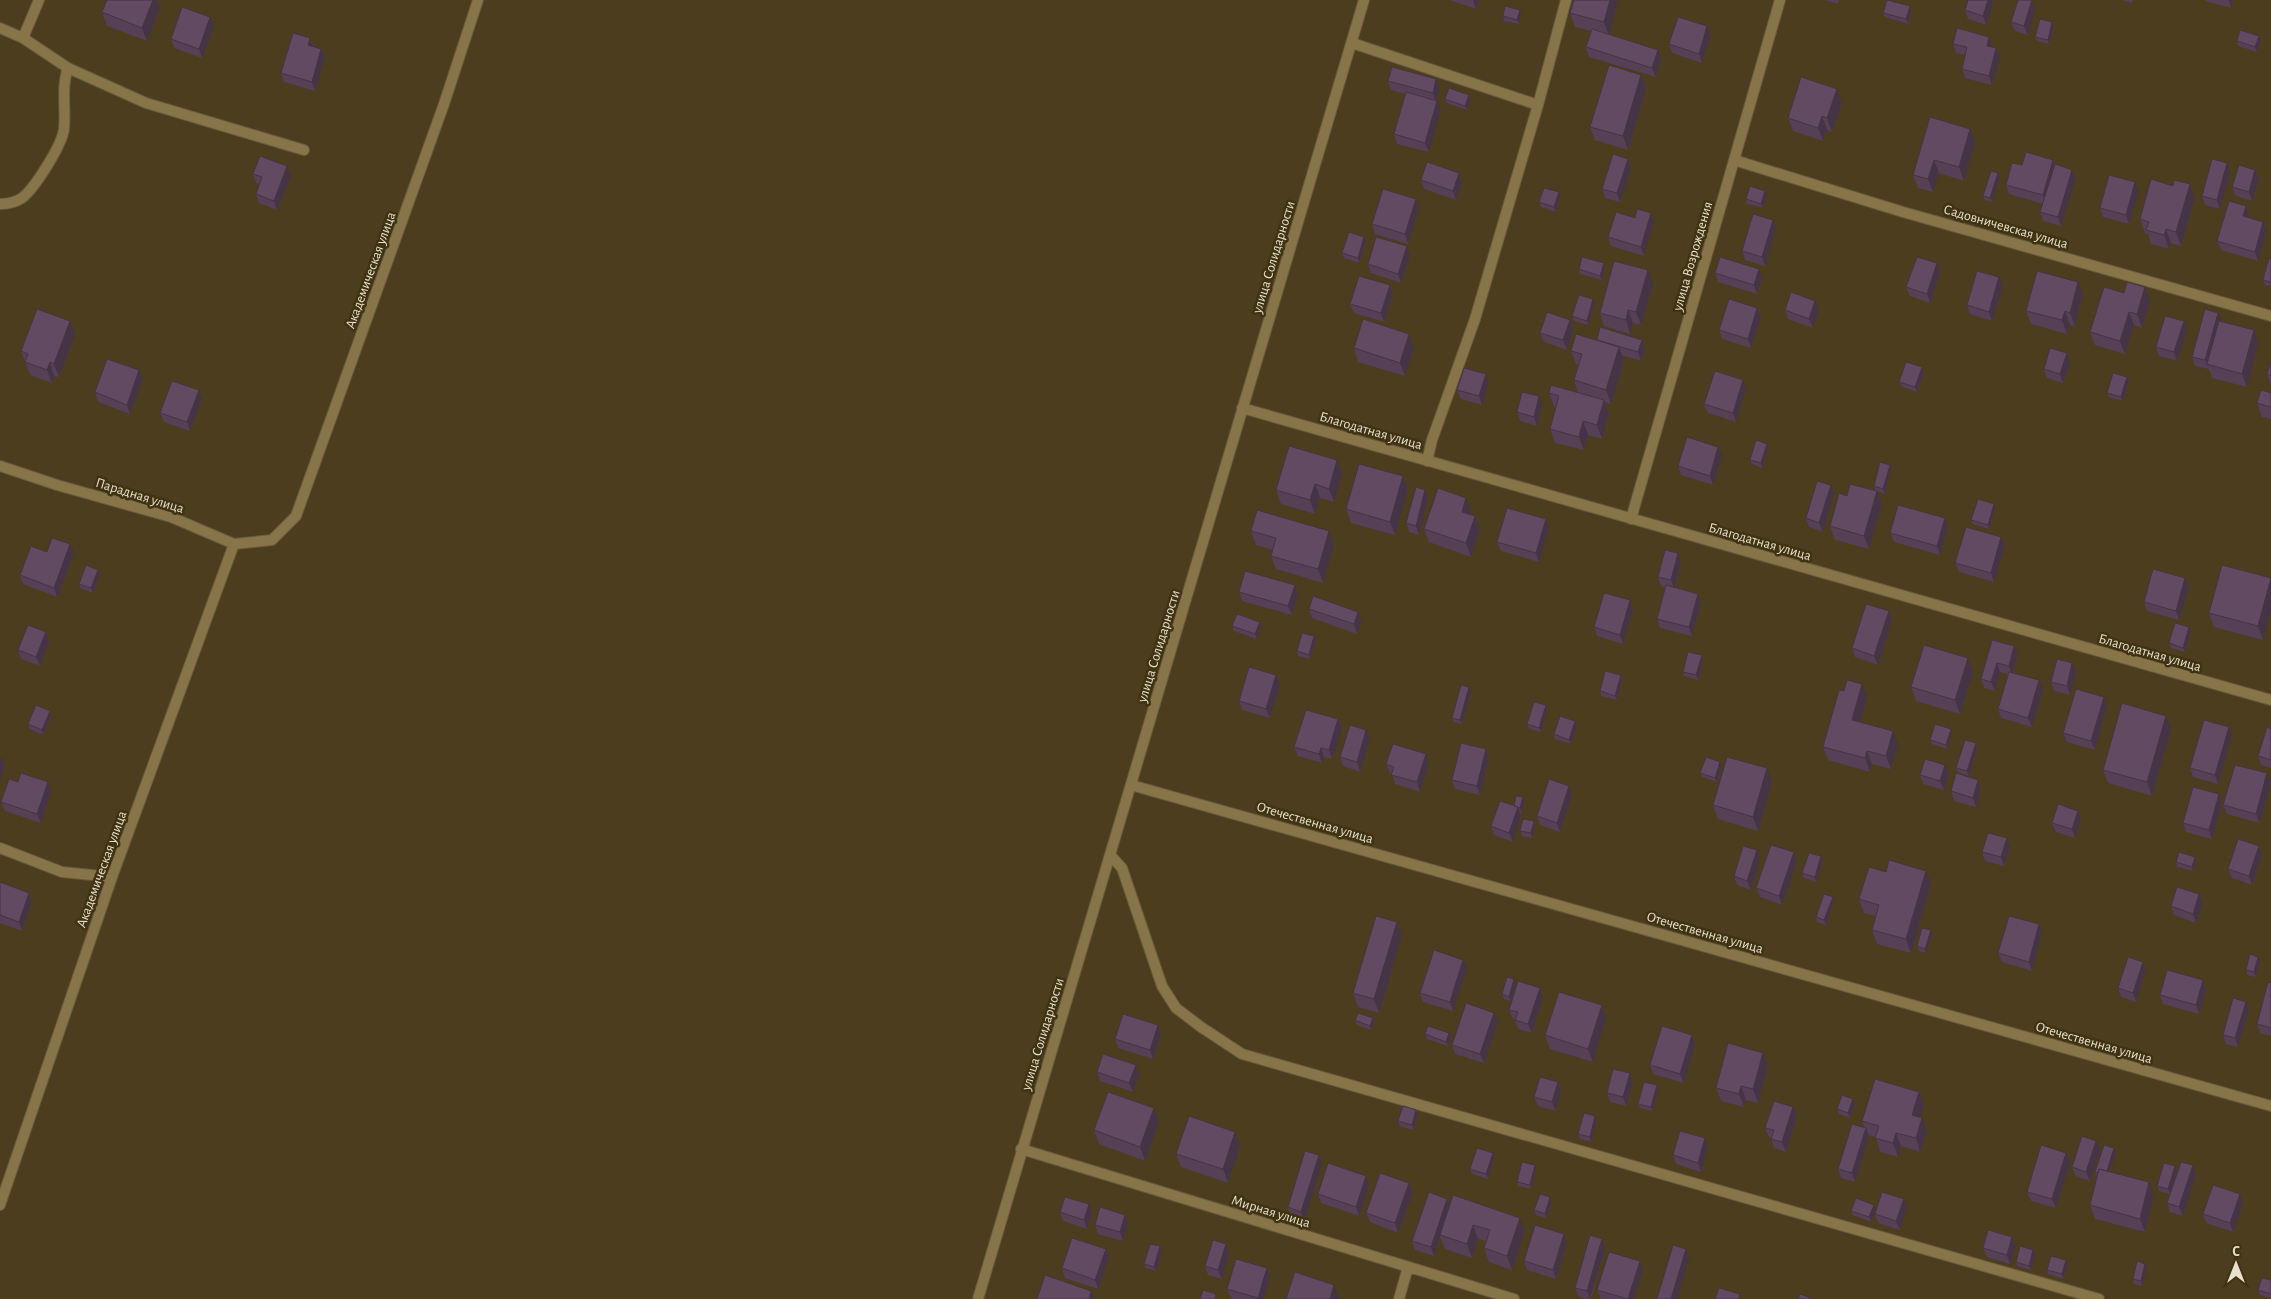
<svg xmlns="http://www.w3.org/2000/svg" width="2271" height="1299" font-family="'Alegreya Sans',sans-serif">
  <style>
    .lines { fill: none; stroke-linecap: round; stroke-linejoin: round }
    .minor-casing { stroke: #675a3d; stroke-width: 12 }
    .minor { stroke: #877448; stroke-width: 10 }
    .wall { fill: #554055 }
    .shaded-wall { fill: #453445 }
    .building { fill: #634a63; stroke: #453445 }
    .labels { text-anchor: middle; stroke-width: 5; stroke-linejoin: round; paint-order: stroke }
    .street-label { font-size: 14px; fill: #e8e0ce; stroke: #403312 }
  </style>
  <rect width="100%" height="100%" fill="#4b3d1d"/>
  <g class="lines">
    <defs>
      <path id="minor" d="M 0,28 L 23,38 L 68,68 L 146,103 L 304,150
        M 23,38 L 39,0
        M 1352,43 L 1538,105 L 1475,319 L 1432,440 L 1427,461
        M 1538,105 L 1566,0
        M 1734,160 L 1903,212 L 2271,316
        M 0,204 C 7,204 16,202 22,198 C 35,188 62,145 64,129 C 66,109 61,87 68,68
        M 1242,408 L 2271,700
        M 0,466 L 57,485 L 171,517 L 234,544 L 272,540 L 296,516 L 444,104 L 478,0
        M 1631,519 L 1780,0
        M 1131,785 L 2271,1106
        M 0,848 L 62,872 L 112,877
        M 1111,856 L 1122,868 L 1162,986 L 1176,1008 L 1201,1027 L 1242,1054 L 2099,1299
        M 1021,1149 L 1514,1299
        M 0,1205 L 112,877 L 234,544
        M 978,1299 L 1364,0
        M 1399,1299 L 1408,1267"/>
    </defs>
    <use href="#minor" class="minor-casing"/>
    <use href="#minor" class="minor"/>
  </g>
  <path class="wall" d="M 107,0 L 157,0 L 160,8 L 147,41 L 107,26 L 102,12 Z
    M 1449,0 L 1479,0 L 1476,9 Z
    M 1574,0 L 1618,0 L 1609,34 L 1658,50 L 1661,59 L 1656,77 L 1589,57 L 1586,47 L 1591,31 L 1575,27 L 1570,13 Z
    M 1824,0 L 1839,0 L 1838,4 Z
    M 1968,0 L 1992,0 L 1993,5 L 1986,25 L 1968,19 L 1965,10 Z
    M 2032,0 L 2035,9 L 2028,35 L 2015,31 L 2011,22 Z
    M 2122,0 L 2133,0 L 2132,3 Z
    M 2205,0 L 2233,0 L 2231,8 L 2205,1 Z
    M 1910,6 L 1911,11 L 1908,24 L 1885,17 L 1883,13 Z
    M 1521,15 L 1519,24 L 1504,21 L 1503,16 Z
    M 2052,22 L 2054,27 L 2049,44 L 2037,41 L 2035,37 Z
    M 214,26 L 202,58 L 174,48 L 171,39 Z
    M 1707,26 L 1711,35 L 1702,63 L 1672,53 L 1669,44 Z
    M 2259,36 L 2261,41 L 2257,52 L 2238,46 L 2237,41 Z
    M 1989,37 L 1992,46 L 1992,47 L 2000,57 L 1992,85 L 1965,78 L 1962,69 L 1965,55 L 1956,53 L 1953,44 Z
    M 310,38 L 313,46 L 321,49 L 325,58 L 315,91 L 284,82 L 281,73 Z
    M 1641,75 L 1646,88 L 1628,150 L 1595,140 L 1590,127 Z
    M 1388,81 L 1440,89 L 1436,100 L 1441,110 L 1429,152 L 1397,144 L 1394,134 L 1405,94 L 1391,90 Z
    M 1445,99 L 1471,99 L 1467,110 L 1447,103 Z
    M 1842,102 L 1832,132 L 1827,130 L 1823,141 L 1793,131 L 1788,118 Z
    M 1930,117 L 1975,142 L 1964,181 L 1939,173 L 1933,192 L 1918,188 L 1913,175 Z
    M 1628,159 L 1631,168 L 1620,202 L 1605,198 L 1602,189 Z
    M 2053,160 L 2055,164 L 2072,170 L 2076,179 L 2061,226 L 2043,221 L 2040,212 L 2043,204 L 2009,194 L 2006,185 L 2022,165 Z
    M 2255,170 L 2259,179 L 2252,201 L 2236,196 L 2232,187 Z
    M 1459,173 L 1462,182 L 1456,200 L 1424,189 L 1421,180 Z
    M 2230,173 L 2220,209 L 2205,205 L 2202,196 Z
    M 253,174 L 291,176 L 277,210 L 259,203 L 256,194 L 260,184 L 256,183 Z
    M 2000,178 L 1992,202 L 1985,200 L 1983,196 Z
    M 2190,184 L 2195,198 L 2181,246 L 2171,243 L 2169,249 L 2151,244 L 2148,234 L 2145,233 L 2140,219 L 2173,186 Z
    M 2139,191 L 2129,224 L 2103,217 L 2100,208 Z
    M 1767,195 L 1763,208 L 1747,204 L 1746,199 Z
    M 1560,197 L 1556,212 L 1541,207 L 1539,202 Z
    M 2246,206 L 2249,215 L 2248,218 L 2267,231 L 2258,261 L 2221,250 L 2217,241 Z
    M 1419,208 L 1408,244 L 1375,234 L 1372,224 Z
    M 1635,218 L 1654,222 L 1644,256 L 1611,246 L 1608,237 Z
    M 1773,220 L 1776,229 L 1765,266 L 1745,260 L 1742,251 Z
    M 1366,242 L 1359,263 L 1344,258 L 1342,253 Z
    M 1410,255 L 1401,283 L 1371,273 L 1368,264 Z
    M 2271,259 L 2271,286 L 2265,285 L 2263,280 Z
    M 1604,263 L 1605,268 L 1602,280 L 1580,274 L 1579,269 Z
    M 1759,269 L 1762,278 L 1757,294 L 1718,282 L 1715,273 Z
    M 1940,273 L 1930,303 L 1910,296 L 1906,287 Z
    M 1653,283 L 1641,325 L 1633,323 L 1630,334 L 1604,326 L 1600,313 Z
    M 2003,286 L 1992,321 L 1970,314 L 1967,305 Z
    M 2124,293 L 2150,301 L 2142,328 L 2134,325 L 2125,354 L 2095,345 L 2090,332 Z
    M 1393,294 L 1384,322 L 1354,313 L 1350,304 Z
    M 2083,295 L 2075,326 L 2070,325 L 2067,334 L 2031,324 L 2026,311 Z
    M 1595,304 L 1588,325 L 1574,321 L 1572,316 Z
    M 1757,308 L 1761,317 L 1751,348 L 1722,339 L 1719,330 Z
    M 1785,310 L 1819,310 L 1813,328 L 1788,319 Z
    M 1570,320 L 1573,329 L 1567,350 L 1544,342 L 1540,333 Z
    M 2184,321 L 2187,330 L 2177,361 L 2159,356 L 2156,347 Z
    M 2221,321 L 2254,330 L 2258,344 L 2247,387 L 2212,378 L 2209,369 L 2195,366 L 2192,357 Z
    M 75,334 L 59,377 L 54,376 L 52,383 L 30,375 L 21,351 Z
    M 1409,334 L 1414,347 L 1405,376 L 1358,362 L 1354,348 Z
    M 1597,340 L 1645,349 L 1641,361 L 1622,355 L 1624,361 L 1611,404 L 1605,402 L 1609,413 L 1602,439 L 1588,435 L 1584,450 L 1555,443 L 1550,429 L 1556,408 L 1554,407 L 1549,393 L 1578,393 L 1574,380 L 1578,365 L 1576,364 L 1571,351 Z
    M 2271,361 L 2271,386 L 2267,374 Z
    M 2070,363 L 2063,383 L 2047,378 L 2044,369 Z
    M 1922,367 L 1924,372 L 1917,392 L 1901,386 L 1899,382 Z
    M 2127,377 L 2129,382 L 2123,401 L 2109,397 L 2107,393 Z
    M 143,379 L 130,414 L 98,402 L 95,392 Z
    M 1489,383 L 1482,405 L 1461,399 L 1457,390 Z
    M 1746,389 L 1736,422 L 1708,413 L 1704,404 Z
    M 2271,392 L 2271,419 L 2262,417 L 2257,403 Z
    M 202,399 L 190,431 L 164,422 L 160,413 Z
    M 1542,405 L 1537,426 L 1520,421 L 1517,412 Z
    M 1769,448 L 1762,468 L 1752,464 L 1750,460 Z
    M 1722,456 L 1713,485 L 1681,475 L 1678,466 Z
    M 1337,460 L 1342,474 L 1334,502 L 1320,498 L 1315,514 L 1281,504 L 1276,490 Z
    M 1891,470 L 1885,494 L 1877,491 L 1882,504 L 1869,549 L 1835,540 L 1830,526 L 1847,496 L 1875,490 L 1874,486 Z
    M 1408,490 L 1395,535 L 1351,523 L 1346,509 Z
    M 1834,494 L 1823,532 L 1809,527 L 1806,518 Z
    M 1428,499 L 1419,535 L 1409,532 L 1406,523 Z
    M 1995,509 L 1989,529 L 1973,524 L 1971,520 Z
    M 1471,511 L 1470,514 L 1475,516 L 1480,530 L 1471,557 L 1429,542 L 1424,529 Z
    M 1945,518 L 1948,527 L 1940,555 L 1894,542 L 1890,533 Z
    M 1546,519 L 1549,528 L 1539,562 L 1501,551 L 1497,542 Z
    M 1251,531 L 1329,531 L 1334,544 L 1323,583 L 1276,569 L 1271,556 L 1273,550 L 1256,545 Z
    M 2005,546 L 1994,582 L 1959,572 L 1955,563 Z
    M 47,552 L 74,553 L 57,597 L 23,584 L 20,575 Z
    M 1681,562 L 1675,587 L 1698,594 L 1701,603 L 1692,636 L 1660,628 L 1657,619 L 1665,587 L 1661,586 L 1658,577 Z
    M 98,570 L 100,574 L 93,593 L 80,588 L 79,584 Z
    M 2185,578 L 2189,587 L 2179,620 L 2147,611 L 2144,602 Z
    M 2271,578 L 2263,640 L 2214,627 L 2209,613 Z
    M 1239,592 L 1298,595 L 1292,615 L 1242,601 Z
    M 1630,600 L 1633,609 L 1623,644 L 1597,636 L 1594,627 Z
    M 1309,609 L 1362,621 L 1357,634 L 1312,618 Z
    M 1889,611 L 1892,620 L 1878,665 L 1855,657 L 1852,648 Z
    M 1260,622 L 1261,626 L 1257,639 L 1234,631 L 1232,626 Z
    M 2191,631 L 2185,652 L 2171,648 L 2169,643 Z
    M 46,632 L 49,641 L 40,666 L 21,659 L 18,650 Z
    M 1314,636 L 1316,641 L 1310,659 L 1298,656 L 1297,651 Z
    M 1992,640 L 2014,646 L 2018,655 L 2013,673 L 2043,689 L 2032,727 L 2001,718 L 1998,709 L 2008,674 L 2000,672 L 1995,691 L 1984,688 L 1981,679 Z
    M 1968,658 L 1973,672 L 1960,714 L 1916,701 L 1911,687 Z
    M 1703,660 L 1698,680 L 1684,676 L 1683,672 Z
    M 2076,672 L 2070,695 L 2054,691 L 2051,682 Z
    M 1276,675 L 1280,684 L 1270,718 L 1242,710 L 1239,701 Z
    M 1621,675 L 1622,680 L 1617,700 L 1601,696 L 1600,691 Z
    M 1471,692 L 1462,724 L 1454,722 L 1452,718 Z
    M 1867,698 L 1860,722 L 1898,745 L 1891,769 L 1872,764 L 1870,772 L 1828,760 L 1823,747 Z
    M 1546,705 L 1547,710 L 1541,732 L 1529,729 L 1527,724 Z
    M 2107,706 L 2095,750 L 2067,742 L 2063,733 Z
    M 50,711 L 51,716 L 43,735 L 30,729 L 28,724 Z
    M 1338,719 L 1342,728 L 1332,759 L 1324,757 L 1322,763 L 1298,756 L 1294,747 Z
    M 1575,721 L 1577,726 L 1571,744 L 1555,739 L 1554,734 Z
    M 1951,729 L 1952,734 L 1947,749 L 1932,744 L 1930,740 Z
    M 2171,729 L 2152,796 L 2108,783 L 2103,770 Z
    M 2271,729 L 2271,768 L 2261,765 L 2258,756 Z
    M 1366,730 L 1370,739 L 1360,772 L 1343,766 L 1340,757 Z
    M 2232,736 L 2218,784 L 2193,777 L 2190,768 Z
    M 1976,743 L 1977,748 L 1969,776 L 1958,772 L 1956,768 Z
    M 1486,749 L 1489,758 L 1480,795 L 1455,789 L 1452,780 Z
    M 1720,762 L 1722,766 L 1717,782 L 1702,777 L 1700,773 Z
    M 1429,763 L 1420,792 L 1395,784 L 1392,774 L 1390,773 L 1386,764 Z
    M 1949,774 L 1944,790 L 1923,784 L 1920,775 Z
    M 1978,780 L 1981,789 L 1976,807 L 1954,801 L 1951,791 Z
    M 18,782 L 48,782 L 51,792 L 41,823 L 5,811 L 1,802 Z
    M 1772,782 L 1758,831 L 1718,819 L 1713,805 Z
    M 2271,782 L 2260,823 L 2227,814 L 2223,805 Z
    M 1572,795 L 1560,832 L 1540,825 L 1537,816 Z
    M 1523,797 L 1524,802 L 1522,813 L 1520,812 L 1521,816 L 1513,842 L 1494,835 L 1491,826 Z
    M 2222,803 L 2212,839 L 2186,832 L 2183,823 Z
    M 2078,811 L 2081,820 L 2075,838 L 2056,832 L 2052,823 Z
    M 1534,821 L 1535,826 L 1532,838 L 1522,836 L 1520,831 Z
    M 2259,846 L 2262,855 L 2252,885 L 2232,878 L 2228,869 Z
    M 2010,847 L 2004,866 L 1985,861 L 1982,852 Z
    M 1794,852 L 1797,861 L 1782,905 L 1760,897 L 1756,888 Z
    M 1821,856 L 1823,861 L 1816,882 L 1804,878 L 1802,873 Z
    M 2195,857 L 2196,861 L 2193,871 L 2177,867 L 2176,862 Z
    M 1760,859 L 1751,890 L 1737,885 L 1734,876 Z
    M 0,882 L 29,893 L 32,902 L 22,931 L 0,923 Z
    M 1931,884 L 1911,953 L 1877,944 L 1872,930 L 1876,916 L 1864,913 L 1859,899 Z
    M 2199,894 L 2203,903 L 2196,923 L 2174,915 L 2171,906 Z
    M 1833,897 L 1834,901 L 1826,925 L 1817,922 L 1816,917 Z
    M 1397,922 L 1402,935 L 1379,1013 L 1358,1007 L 1353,993 Z
    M 2039,924 L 2042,933 L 2032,971 L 2002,962 L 1998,953 Z
    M 1932,935 L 1926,953 L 1919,951 L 1917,946 Z
    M 1463,960 L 1467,969 L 1453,1011 L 1423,1002 L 1420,993 Z
    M 2260,961 L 2256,977 L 2247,975 L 2246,970 Z
    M 2143,962 L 2146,971 L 2136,1002 L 2121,997 L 2118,988 Z
    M 2203,980 L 2206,989 L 2199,1014 L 2163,1004 L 2160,995 Z
    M 1516,983 L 1511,1001 L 1504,999 L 1502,994 Z
    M 2271,983 L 2271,1036 L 2260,1033 L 2257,1024 Z
    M 1543,997 L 1532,1033 L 1518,1029 L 1515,1020 L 1513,1019 L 1509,1010 Z
    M 1602,1005 L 1606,1018 L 1593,1062 L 1550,1049 L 1545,1035 Z
    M 2249,1011 L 2238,1047 L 2226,1044 L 2223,1035 Z
    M 1494,1013 L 1498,1022 L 1484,1063 L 1455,1054 L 1452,1045 Z
    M 1373,1018 L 1374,1023 L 1371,1030 L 1357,1025 L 1355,1020 Z
    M 1449,1033 L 1451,1038 L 1448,1046 L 1427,1039 L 1425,1034 Z
    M 1161,1034 L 1153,1059 L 1118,1048 L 1115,1039 Z
    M 1692,1035 L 1695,1044 L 1684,1083 L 1653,1074 L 1650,1065 Z
    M 1763,1053 L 1768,1066 L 1758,1103 L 1746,1100 L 1744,1107 L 1721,1101 L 1716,1088 Z
    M 1136,1065 L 1139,1074 L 1133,1092 L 1100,1081 L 1097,1072 Z
    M 1558,1082 L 1561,1091 L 1556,1111 L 1538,1106 L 1534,1097 Z
    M 1633,1082 L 1626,1106 L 1610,1102 L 1607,1093 Z
    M 1658,1090 L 1653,1111 L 1640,1108 L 1638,1104 Z
    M 1919,1092 L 1924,1105 L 1920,1117 L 1927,1131 L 1920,1152 L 1901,1146 L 1898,1157 L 1880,1152 L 1876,1137 L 1868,1135 L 1869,1137 L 1855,1182 L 1841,1178 L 1838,1169 L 1865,1128 L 1862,1121 Z
    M 1855,1104 L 1850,1118 L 1839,1114 L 1837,1109 Z
    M 1793,1107 L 1797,1116 L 1786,1152 L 1774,1148 L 1771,1139 L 1771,1138 L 1769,1137 L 1765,1128 Z
    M 1416,1110 L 1418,1115 L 1413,1130 L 1400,1126 L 1398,1121 Z
    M 1595,1116 L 1597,1120 L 1591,1142 L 1580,1139 L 1578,1134 Z
    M 1159,1122 L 1145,1161 L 1099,1144 L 1094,1130 Z
    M 1240,1146 L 1228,1183 L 1181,1167 L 1176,1154 Z
    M 1708,1147 L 1701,1172 L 1676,1164 L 1673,1155 Z
    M 2100,1150 L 2090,1181 L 2075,1176 L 2072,1167 Z
    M 2116,1152 L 2109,1172 L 2154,1196 L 2145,1232 L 2095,1219 L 2090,1205 L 2097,1177 L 2095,1172 Z
    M 1493,1153 L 1494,1158 L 1488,1179 L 1472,1174 L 1470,1169 Z
    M 2066,1153 L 2070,1162 L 2056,1208 L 2031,1201 L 2027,1192 Z
    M 1322,1164 L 1304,1221 L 1291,1217 L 1288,1207 Z
    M 2175,1166 L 2177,1170 L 2170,1194 L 2159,1191 L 2157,1186 Z
    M 1536,1169 L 1531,1189 L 1518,1186 L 1517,1182 Z
    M 2196,1175 L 2183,1216 L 2170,1212 L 2167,1203 Z
    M 1409,1183 L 1413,1192 L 1398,1233 L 1370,1222 L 1366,1213 Z
    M 1369,1185 L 1359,1216 L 1321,1203 L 1318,1194 Z
    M 1447,1199 L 1450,1205 L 1525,1231 L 1512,1270 L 1489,1262 L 1484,1248 L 1486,1241 L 1478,1239 L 1472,1258 L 1445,1249 L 1440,1237 L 1434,1256 L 1415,1250 L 1412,1241 Z
    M 1552,1202 L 1546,1218 L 1536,1215 L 1534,1210 Z
    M 2243,1203 L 2233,1232 L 2206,1223 L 2203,1214 Z
    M 1907,1208 L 1900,1230 L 1878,1223 L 1875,1214 Z
    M 1875,1209 L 1871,1222 L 1853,1215 L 1851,1211 Z
    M 1060,1212 L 1092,1213 L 1087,1229 L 1063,1221 Z
    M 1125,1215 L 1128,1224 L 1123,1241 L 1098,1234 L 1095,1225 Z
    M 2012,1237 L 2016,1246 L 2010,1264 L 1987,1257 L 1983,1248 Z
    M 1567,1243 L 1556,1279 L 1527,1270 L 1524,1261 Z
    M 1226,1244 L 1229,1253 L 1222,1279 L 1208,1275 L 1205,1266 Z
    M 1160,1246 L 1162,1251 L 1156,1271 L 1146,1268 L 1144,1264 Z
    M 1605,1248 L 1591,1299 L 1587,1299 L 1579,1297 L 1575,1288 Z
    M 1106,1249 L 1109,1258 L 1098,1289 L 1065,1278 L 1062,1268 Z
    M 2033,1250 L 2035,1255 L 2031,1270 L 2017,1266 L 2016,1262 Z
    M 2066,1260 L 2068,1265 L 2063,1279 L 2048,1274 L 2047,1270 Z
    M 1267,1268 L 1270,1278 L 1264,1299 L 1235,1299 L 1231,1298 L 1227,1289 Z
    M 2147,1268 L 2142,1286 L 2134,1284 L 2133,1279 Z
    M 1643,1270 L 1634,1299 L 1601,1299 L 1597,1290 Z
    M 2271,1280 L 2271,1298 L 2260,1295 L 2258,1290 Z"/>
  <path class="shaded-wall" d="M 153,0 L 157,0 L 160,8 L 147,41 L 142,28 Z
    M 1473,0 L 1479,0 L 1476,9 Z
    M 1610,0 L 1618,0 L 1609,36 L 1604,22 Z
    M 1988,0 L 1992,0 L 1993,5 L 1986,25 L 1983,16 Z
    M 2032,0 L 2035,9 L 2028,35 L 2024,26 Z
    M 2229,0 L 2233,0 L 2231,8 Z
    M 1910,6 L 1911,11 L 1908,24 L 1906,19 Z
    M 1520,10 L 1521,15 L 1519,24 L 1517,20 Z
    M 210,17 L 214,26 L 202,58 L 199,49 Z
    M 2052,22 L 2054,27 L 2049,44 L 2048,40 Z
    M 1707,26 L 1711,35 L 1702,63 L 1699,54 Z
    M 2259,36 L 2261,41 L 2257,52 L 2255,47 Z
    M 1989,37 L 1992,46 L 1990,55 L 1987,46 Z
    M 310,38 L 313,47 L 308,45 Z
    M 1996,48 L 2000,57 L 1992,85 L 1989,76 Z
    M 321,49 L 325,58 L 315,91 L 312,82 Z
    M 1658,50 L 1661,59 L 1656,77 L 1652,68 Z
    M 1641,75 L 1646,88 L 1628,150 L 1623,136 Z
    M 1436,79 L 1440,89 L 1436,102 L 1433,93 Z
    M 1837,89 L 1842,102 L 1832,132 L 1827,118 Z
    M 1469,95 L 1471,99 L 1467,110 L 1465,106 Z
    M 1437,101 L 1441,110 L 1429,152 L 1425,143 Z
    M 1822,116 L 1827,130 L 1823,141 L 1818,128 Z
    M 1970,129 L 1975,142 L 1964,181 L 1959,167 Z
    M 1628,159 L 1631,168 L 1620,202 L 1617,193 Z
    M 1934,160 L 1939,173 L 1933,192 L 1928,179 Z
    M 2053,160 L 2056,169 L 2046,205 L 2043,195 Z
    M 2227,163 L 2230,173 L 2220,209 L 2217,200 Z
    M 287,166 L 291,176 L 277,210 L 274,201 Z
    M 2072,170 L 2076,179 L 2061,226 L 2058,217 Z
    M 2255,170 L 2259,179 L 2252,201 L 2249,192 Z
    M 1459,173 L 1462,182 L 1456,200 L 1453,191 Z
    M 1998,173 L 2000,178 L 1992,202 L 1990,198 Z
    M 2135,182 L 2139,191 L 2129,224 L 2126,215 Z
    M 2190,184 L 2195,198 L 2181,246 L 2176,232 Z
    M 1765,191 L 1767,195 L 1763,208 L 1761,204 Z
    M 1559,192 L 1560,197 L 1556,212 L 1554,207 Z
    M 1416,199 L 1419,208 L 1408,244 L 1405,234 Z
    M 2246,206 L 2249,215 L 2246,225 L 2243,216 Z
    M 1651,213 L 1654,222 L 1644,256 L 1641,247 Z
    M 1773,220 L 1776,229 L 1765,266 L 1762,257 Z
    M 2263,222 L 2267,231 L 2258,261 L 2255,252 Z
    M 2166,229 L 2171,243 L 2169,249 L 2164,235 Z
    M 1364,237 L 1366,242 L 1359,263 L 1358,258 Z
    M 1407,246 L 1410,255 L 1401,283 L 1398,274 Z
    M 1604,263 L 1605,268 L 1602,280 L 1600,276 Z
    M 1937,263 L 1940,273 L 1930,303 L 1927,294 Z
    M 1759,269 L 1762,278 L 1757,294 L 1754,285 Z
    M 1648,270 L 1653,283 L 1641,325 L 1636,312 Z
    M 1999,277 L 2003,286 L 1992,321 L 1989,312 Z
    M 2078,282 L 2083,295 L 2075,326 L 2070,313 Z
    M 1390,285 L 1393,294 L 1384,322 L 1381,313 Z
    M 2145,287 L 2150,301 L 2142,328 L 2137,314 Z
    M 1593,299 L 1595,304 L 1588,325 L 1587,321 Z
    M 1815,301 L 1819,310 L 1813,328 L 1809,319 Z
    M 1757,308 L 1761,317 L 1751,348 L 1748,339 Z
    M 1628,310 L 1633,323 L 1630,334 L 1626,320 Z
    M 2065,311 L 2070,325 L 2067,334 L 2062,320 Z
    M 2129,312 L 2134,325 L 2125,354 L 2120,341 Z
    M 2218,313 L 2222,322 L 2207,364 L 2209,370 L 2205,360 Z
    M 1570,320 L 1573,329 L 1567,350 L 1563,340 Z
    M 70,321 L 75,334 L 59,377 L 54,364 Z
    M 2184,321 L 2187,330 L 2177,361 L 2174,352 Z
    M 2254,330 L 2258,344 L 2247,387 L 2242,374 Z
    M 1409,334 L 1414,347 L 1405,376 L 1400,363 Z
    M 1642,340 L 1645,349 L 1641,361 L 1638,352 Z
    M 1619,347 L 1624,361 L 1611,404 L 1606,390 Z
    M 2067,353 L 2070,363 L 2063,383 L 2060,374 Z
    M 50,362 L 54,376 L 52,383 L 47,370 Z
    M 1922,367 L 1924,372 L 1917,392 L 1915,387 Z
    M 139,370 L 143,379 L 130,414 L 127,405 Z
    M 1486,374 L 1489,383 L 1482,405 L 1479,396 Z
    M 2127,377 L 2129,382 L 2123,401 L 2121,397 Z
    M 1743,380 L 1746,389 L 1736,422 L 1733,413 Z
    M 199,390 L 202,399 L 190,431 L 187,422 Z
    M 1539,396 L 1542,405 L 1537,426 L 1534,417 Z
    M 1604,400 L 1609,413 L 1602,439 L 1597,425 Z
    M 1583,421 L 1588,435 L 1584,450 L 1579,437 Z
    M 1767,444 L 1769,448 L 1762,468 L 1761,463 Z
    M 1718,447 L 1722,456 L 1713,485 L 1710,476 Z
    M 1337,460 L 1342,474 L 1334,502 L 1329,489 Z
    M 1890,465 L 1891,470 L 1885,494 L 1883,489 Z
    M 1403,476 L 1408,490 L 1395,535 L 1390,522 Z
    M 1315,484 L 1320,498 L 1315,514 L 1310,500 Z
    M 1831,485 L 1834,494 L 1823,532 L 1819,523 Z
    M 1425,490 L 1428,499 L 1419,535 L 1416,526 Z
    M 1877,491 L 1882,504 L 1869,549 L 1864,536 Z
    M 1466,498 L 1471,511 L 1467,525 L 1462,512 Z
    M 1994,504 L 1995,509 L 1989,529 L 1988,525 Z
    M 1475,516 L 1480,530 L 1471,557 L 1466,543 Z
    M 1945,518 L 1948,527 L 1940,555 L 1937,546 Z
    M 1546,519 L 1549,528 L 1539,562 L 1536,553 Z
    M 1329,531 L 1334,544 L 1323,583 L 1318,569 Z
    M 2001,537 L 2005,546 L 1994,582 L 1991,573 Z
    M 70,544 L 74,553 L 57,597 L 54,588 Z
    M 1678,553 L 1681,562 L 1674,589 L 1671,580 Z
    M 98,570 L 100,574 L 93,593 L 91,588 Z
    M 2185,578 L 2189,587 L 2179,620 L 2176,611 Z
    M 2271,578 L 2271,610 L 2263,640 L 2258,626 Z
    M 1295,585 L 1298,595 L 1292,615 L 1288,606 Z
    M 1698,594 L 1701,603 L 1692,636 L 1689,627 Z
    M 1630,600 L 1633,609 L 1623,644 L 1620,635 Z
    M 1889,611 L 1892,620 L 1878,665 L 1874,656 Z
    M 1358,612 L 1362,621 L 1357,634 L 1354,624 Z
    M 1260,622 L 1261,626 L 1257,639 L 1255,634 Z
    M 2189,627 L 2191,631 L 2185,652 L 2183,648 Z
    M 46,632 L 49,641 L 40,666 L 36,657 Z
    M 1314,636 L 1316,641 L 1310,659 L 1309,655 Z
    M 2014,646 L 2018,655 L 2012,675 L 2009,666 Z
    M 1702,655 L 1703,660 L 1698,680 L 1696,675 Z
    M 1968,658 L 1973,672 L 1960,714 L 1955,700 Z
    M 1997,663 L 2000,672 L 1995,691 L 1991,682 Z
    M 2072,663 L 2076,672 L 2070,695 L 2067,686 Z
    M 1276,675 L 1280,684 L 1270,718 L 1266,709 Z
    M 1621,675 L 1622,680 L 1617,700 L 1615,696 Z
    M 2039,680 L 2043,689 L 2032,727 L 2028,718 Z
    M 1862,684 L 1867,698 L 1857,734 L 1852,720 Z
    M 1469,687 L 1471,692 L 1462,724 L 1460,720 Z
    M 2104,697 L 2107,706 L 2095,750 L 2091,741 Z
    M 1546,705 L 1547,710 L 1541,732 L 1539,728 Z
    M 50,711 L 51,716 L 43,735 L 42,730 Z
    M 2166,716 L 2171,729 L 2152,796 L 2147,782 Z
    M 1338,719 L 1342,728 L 1332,759 L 1329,750 Z
    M 1575,721 L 1577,726 L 1571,744 L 1569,740 Z
    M 2229,727 L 2232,736 L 2218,784 L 2215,775 Z
    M 1951,729 L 1952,734 L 1947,749 L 1946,745 Z
    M 1366,730 L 1370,739 L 1360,772 L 1357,762 Z
    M 1893,731 L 1898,745 L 1891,769 L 1886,756 Z
    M 1976,743 L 1977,748 L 1969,776 L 1967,771 Z
    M 1321,748 L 1324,757 L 1322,763 L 1319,754 Z
    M 1486,749 L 1489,758 L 1480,795 L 1477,786 Z
    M 1867,751 L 1872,764 L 1870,772 L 1865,758 Z
    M 1426,754 L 1429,763 L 1420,792 L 1417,782 Z
    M 2,757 L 5,766 L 0,781 L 0,762 Z
    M 1720,762 L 1722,766 L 1717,782 L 1715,778 Z
    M 1945,765 L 1949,774 L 1944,790 L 1940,781 Z
    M 1767,768 L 1772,782 L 1758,831 L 1753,817 Z
    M 2267,773 L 2271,782 L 2260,823 L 2256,814 Z
    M 1978,780 L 1981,789 L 1976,807 L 1973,798 Z
    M 48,782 L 51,792 L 41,823 L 37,814 Z
    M 1569,786 L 1572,795 L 1560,832 L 1557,823 Z
    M 2219,794 L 2222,803 L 2212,839 L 2209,830 Z
    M 1523,797 L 1524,802 L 1522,813 L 1520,808 Z
    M 1518,807 L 1521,816 L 1513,842 L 1509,833 Z
    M 2078,811 L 2081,820 L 2075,838 L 2072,829 Z
    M 1534,821 L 1535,826 L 1532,838 L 1531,833 Z
    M 2007,838 L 2010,847 L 2004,866 L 2001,857 Z
    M 2259,846 L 2262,855 L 2252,885 L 2249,876 Z
    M 1757,850 L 1760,859 L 1751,890 L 1747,881 Z
    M 1794,852 L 1797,861 L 1782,905 L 1779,896 Z
    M 1821,856 L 1823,861 L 1816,882 L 1815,877 Z
    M 2195,857 L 2196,861 L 2193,871 L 2192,867 Z
    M 1926,871 L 1931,884 L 1911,953 L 1906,939 Z
    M 29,893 L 32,902 L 22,931 L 19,922 Z
    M 2199,894 L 2203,903 L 2196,923 L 2193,914 Z
    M 1833,897 L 1834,901 L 1826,925 L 1824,920 Z
    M 1397,922 L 1402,935 L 1379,1013 L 1374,999 Z
    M 2039,924 L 2042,933 L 2032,971 L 2029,962 Z
    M 1931,930 L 1932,935 L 1926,953 L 1925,949 Z
    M 2258,957 L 2260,961 L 2256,977 L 2254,972 Z
    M 1463,960 L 1467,969 L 1453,1011 L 1450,1002 Z
    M 2143,962 L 2146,971 L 2136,1002 L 2133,993 Z
    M 1514,979 L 1516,983 L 1511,1001 L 1509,997 Z
    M 2203,980 L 2206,989 L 2199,1014 L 2196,1005 Z
    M 1540,988 L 1543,997 L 1532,1033 L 1528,1024 Z
    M 2246,1002 L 2249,1011 L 2238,1047 L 2235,1038 Z
    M 1602,1005 L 1606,1018 L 1593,1062 L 1588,1049 Z
    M 1494,1013 L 1498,1022 L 1484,1063 L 1480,1054 Z
    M 1373,1018 L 1374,1023 L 1371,1030 L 1370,1026 Z
    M 1158,1025 L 1161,1034 L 1153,1059 L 1150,1050 Z
    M 1449,1033 L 1451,1038 L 1448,1046 L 1446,1042 Z
    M 1692,1035 L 1695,1044 L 1684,1083 L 1680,1074 Z
    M 1763,1053 L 1768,1066 L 1758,1103 L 1753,1089 Z
    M 1136,1065 L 1139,1074 L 1133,1092 L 1129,1083 Z
    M 1630,1073 L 1633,1082 L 1626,1106 L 1623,1097 Z
    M 1558,1082 L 1561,1091 L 1556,1111 L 1552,1102 Z
    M 1657,1085 L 1658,1090 L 1653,1111 L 1651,1107 Z
    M 1741,1086 L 1746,1100 L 1744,1107 L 1739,1094 Z
    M 1919,1092 L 1924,1105 L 1917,1129 L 1912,1115 Z
    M 1853,1099 L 1855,1104 L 1850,1118 L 1848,1113 Z
    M 1793,1107 L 1797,1116 L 1786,1152 L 1782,1142 Z
    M 1154,1108 L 1159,1122 L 1145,1161 L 1140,1147 Z
    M 1416,1110 L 1418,1115 L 1413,1130 L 1412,1125 Z
    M 1595,1116 L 1597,1120 L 1591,1142 L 1590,1137 Z
    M 1922,1118 L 1927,1131 L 1920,1152 L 1916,1138 Z
    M 1866,1128 L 1869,1137 L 1855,1182 L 1852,1173 Z
    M 1235,1132 L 1240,1146 L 1228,1183 L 1223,1169 Z
    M 1896,1133 L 1901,1146 L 1898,1157 L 1893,1143 Z
    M 1705,1138 L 1708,1147 L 1701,1172 L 1698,1163 Z
    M 2096,1141 L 2100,1150 L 2090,1181 L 2086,1172 Z
    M 2114,1148 L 2116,1152 L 2107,1180 L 2105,1175 Z
    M 1493,1153 L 1494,1158 L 1488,1179 L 1486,1174 Z
    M 2066,1153 L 2070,1162 L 2056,1208 L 2052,1199 Z
    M 1319,1155 L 1322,1164 L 1304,1221 L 1301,1212 Z
    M 1535,1165 L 1536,1169 L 1531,1189 L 1530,1185 Z
    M 2193,1165 L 2196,1175 L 2183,1216 L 2179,1207 Z
    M 2175,1166 L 2177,1170 L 2170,1194 L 2168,1189 Z
    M 1366,1176 L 1369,1185 L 1359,1216 L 1356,1207 Z
    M 2149,1182 L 2154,1196 L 2145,1232 L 2140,1219 Z
    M 1409,1183 L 1413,1192 L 1398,1233 L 1395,1223 Z
    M 2240,1194 L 2243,1203 L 2233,1232 L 2230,1223 Z
    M 1550,1197 L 1552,1202 L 1546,1218 L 1545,1214 Z
    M 1447,1199 L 1451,1208 L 1440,1235 L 1440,1237 L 1434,1256 L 1431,1247 Z
    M 1904,1199 L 1907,1208 L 1900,1230 L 1896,1221 Z
    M 1089,1204 L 1092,1213 L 1087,1229 L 1084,1220 Z
    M 1874,1205 L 1875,1209 L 1871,1222 L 1869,1217 Z
    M 1125,1215 L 1128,1224 L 1123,1241 L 1120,1232 Z
    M 1520,1218 L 1525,1231 L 1512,1270 L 1507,1256 Z
    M 1473,1225 L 1478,1239 L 1472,1258 L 1467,1244 Z
    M 1564,1234 L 1567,1243 L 1556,1279 L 1553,1270 Z
    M 2012,1237 L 2016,1246 L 2010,1264 L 2007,1255 Z
    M 1602,1239 L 1605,1248 L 1590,1299 L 1587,1291 Z
    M 1226,1244 L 1229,1253 L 1222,1279 L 1218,1270 Z
    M 1160,1246 L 1162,1251 L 1156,1271 L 1154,1267 Z
    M 1106,1249 L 1109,1258 L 1098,1289 L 1095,1280 Z
    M 1686,1249 L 1689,1258 L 1677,1299 L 1671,1299 Z
    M 2033,1250 L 2035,1255 L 2031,1270 L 2029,1266 Z
    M 2066,1260 L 2068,1265 L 2063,1279 L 2062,1274 Z
    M 1640,1261 L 1643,1270 L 1634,1299 L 1628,1299 Z
    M 2145,1264 L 2147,1268 L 2142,1286 L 2141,1281 Z
    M 1267,1268 L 1270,1278 L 1264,1299 L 1259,1299 L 1258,1298 Z
    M 1334,1285 L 1339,1299 L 1330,1299 Z
    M 1091,1291 L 1094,1299 L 1089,1299 Z"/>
  <path class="building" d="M 107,0 L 153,0 L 142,28 L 102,12 Z
    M 1574,0 L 1610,0 L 1604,22 L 1570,13 Z
    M 1887,0 L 1910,6 L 1906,19 L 1883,13 Z
    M 1968,0 L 1988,0 L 1983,16 L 1965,10 Z
    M 2018,0 L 2032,0 L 2024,26 L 2011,22 Z
    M 1505,6 L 1520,10 L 1517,20 L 1503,16 Z
    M 182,7 L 210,17 L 199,49 L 171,39 Z
    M 1678,17 L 1707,26 L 1699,54 L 1669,44 Z
    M 2040,19 L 2052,22 L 2048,40 L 2035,37 Z
    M 1957,28 L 1989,37 L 1987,46 L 1996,48 L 1989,76 L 1962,69 L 1967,47 L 1953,44 Z
    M 1592,29 L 1658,50 L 1652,68 L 1586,47 Z
    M 2240,30 L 2259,36 L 2255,47 L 2237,41 Z
    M 293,33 L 310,38 L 308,45 L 321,49 L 312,82 L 281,73 Z
    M 1609,65 L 1641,75 L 1623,136 L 1590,127 Z
    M 1392,67 L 1436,79 L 1433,93 L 1388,81 Z
    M 1801,77 L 1837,89 L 1827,118 L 1822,116 L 1818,128 L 1788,118 Z
    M 1449,88 L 1469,95 L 1465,106 L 1445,99 Z
    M 1406,92 L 1437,101 L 1425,143 L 1394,134 Z
    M 1930,117 L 1970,129 L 1959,167 L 1934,160 L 1928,179 L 1913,175 Z
    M 2026,152 L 2053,160 L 2043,195 L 2006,185 L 2012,163 L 2022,165 Z
    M 1613,154 L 1628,159 L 1617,193 L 1602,189 Z
    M 260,156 L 287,166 L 274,201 L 256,194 L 262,177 L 253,174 Z
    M 2212,159 L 2227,163 L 2217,200 L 2202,196 Z
    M 1427,162 L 1459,173 L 1453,191 L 1421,180 Z
    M 2055,164 L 2072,170 L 2058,217 L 2040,212 Z
    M 2239,165 L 2255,170 L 2249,192 L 2232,187 Z
    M 1991,171 L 1998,173 L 1990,198 L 1983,196 Z
    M 2109,175 L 2135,182 L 2126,215 L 2100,208 Z
    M 2151,179 L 2173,186 L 2174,180 L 2190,184 L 2176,232 L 2166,229 L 2164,235 L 2146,230 L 2149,222 L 2140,219 Z
    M 1750,186 L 1765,191 L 1761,204 L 1746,199 Z
    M 1544,188 L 1559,192 L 1554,207 L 1539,202 Z
    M 1383,189 L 1416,199 L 1405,234 L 1372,224 Z
    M 2229,201 L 2246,206 L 2243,216 L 2263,222 L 2255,252 L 2217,241 Z
    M 1637,209 L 1651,213 L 1641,247 L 1608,237 L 1616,212 L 1635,218 Z
    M 1753,214 L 1773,220 L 1762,257 L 1742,251 Z
    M 1349,232 L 1364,237 L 1358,258 L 1342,253 Z
    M 1376,237 L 1407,246 L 1398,274 L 1368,264 Z
    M 1582,257 L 1604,263 L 1600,276 L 1579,269 Z
    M 1720,257 L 1759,269 L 1754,285 L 1715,273 Z
    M 1917,257 L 1937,263 L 1927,294 L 1906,287 Z
    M 2269,258 L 2271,259 L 2271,282 L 2263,280 Z
    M 1614,261 L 1648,270 L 1636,312 L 1628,310 L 1626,320 L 1600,313 Z
    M 1977,271 L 1999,277 L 1989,312 L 1967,305 Z
    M 2037,271 L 2078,282 L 2070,313 L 2065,311 L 2062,320 L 2026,311 Z
    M 1359,276 L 1390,285 L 1381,313 L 1350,304 Z
    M 2127,282 L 2145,287 L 2137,314 L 2129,312 L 2120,341 L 2090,332 L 2104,287 L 2124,293 Z
    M 1791,292 L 1815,301 L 1809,319 L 1785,310 Z
    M 1579,295 L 1593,299 L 1587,321 L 1572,316 Z
    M 1729,299 L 1757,308 L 1748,339 L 1719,330 Z
    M 37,309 L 70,321 L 54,364 L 50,362 L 47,370 L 25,362 L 28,354 L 21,351 Z
    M 2205,309 L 2218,313 L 2205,360 L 2192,357 Z
    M 1547,312 L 1570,320 L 1563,340 L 1540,333 Z
    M 2165,316 L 2184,321 L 2174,352 L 2156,347 Z
    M 1363,319 L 1409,334 L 1400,363 L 1354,348 Z
    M 2219,321 L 2254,330 L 2242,374 L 2207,364 Z
    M 1600,327 L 1642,340 L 1638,352 L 1597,340 Z
    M 1576,334 L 1619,347 L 1606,390 L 1574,380 L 1582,354 L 1571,351 Z
    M 2050,348 L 2067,353 L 2060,374 L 2044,369 Z
    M 107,359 L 139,370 L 127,405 L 95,392 Z
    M 2271,361 L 2271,376 L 2267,374 Z
    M 1906,362 L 1922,367 L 1915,387 L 1899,382 Z
    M 1464,368 L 1486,374 L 1479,396 L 1457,390 Z
    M 1715,371 L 1743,380 L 1733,413 L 1704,404 Z
    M 2113,373 L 2127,377 L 2121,397 L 2107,393 Z
    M 172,381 L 199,390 L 187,422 L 160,413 Z
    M 1551,385 L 1604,400 L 1597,425 L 1583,421 L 1579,437 L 1550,429 L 1559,396 L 1549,393 Z
    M 2261,390 L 2271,393 L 2271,392 L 2271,407 L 2257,403 Z
    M 1522,392 L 1539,396 L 1534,417 L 1517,412 Z
    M 1687,437 L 1718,447 L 1710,476 L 1678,466 Z
    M 1756,440 L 1767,444 L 1761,463 L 1750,460 Z
    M 1289,446 L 1337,460 L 1329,489 L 1315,484 L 1310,500 L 1276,490 Z
    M 1880,462 L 1890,465 L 1883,489 L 1874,486 Z
    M 1359,464 L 1403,476 L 1390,522 L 1346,509 Z
    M 1817,481 L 1831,485 L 1819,523 L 1806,518 Z
    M 1850,484 L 1877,491 L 1864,536 L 1830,526 L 1839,493 L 1847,496 Z
    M 1416,487 L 1425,490 L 1416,526 L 1406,523 Z
    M 1438,488 L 1466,498 L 1462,512 L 1475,516 L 1466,543 L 1424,529 Z
    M 1978,499 L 1994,504 L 1988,525 L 1971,520 Z
    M 1898,505 L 1945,518 L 1937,546 L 1890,533 Z
    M 1507,508 L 1546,519 L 1536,553 L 1497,542 Z
    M 1257,510 L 1329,531 L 1318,569 L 1271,556 L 1276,538 L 1251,531 Z
    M 1966,527 L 2001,537 L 1991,573 L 1955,563 Z
    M 52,538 L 70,544 L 54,588 L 20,575 L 31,546 L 47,552 Z
    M 1665,550 L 1678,553 L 1671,580 L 1658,577 Z
    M 86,565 L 98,570 L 91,588 L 79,584 Z
    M 2222,565 L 2271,578 L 2258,626 L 2209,613 Z
    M 2153,569 L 2185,578 L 2176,611 L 2144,602 Z
    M 1245,571 L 1295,585 L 1288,606 L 1239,592 Z
    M 1666,585 L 1698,594 L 1689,627 L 1657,619 Z
    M 1604,593 L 1630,600 L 1620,635 L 1594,627 Z
    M 1313,596 L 1358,612 L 1354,624 L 1309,609 Z
    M 1866,604 L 1889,611 L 1874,656 L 1852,648 Z
    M 1237,614 L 1260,622 L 1255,634 L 1232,626 Z
    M 2175,623 L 2189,627 L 2183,648 L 2169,643 Z
    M 28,625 L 46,632 L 36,657 L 18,650 Z
    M 1302,633 L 1314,636 L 1309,655 L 1297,651 Z
    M 1992,640 L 2014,646 L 2009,666 L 1997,663 L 1991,682 L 1981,679 Z
    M 1924,645 L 1968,658 L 1955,700 L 1911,687 Z
    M 1688,652 L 1702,655 L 1696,675 L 1683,672 Z
    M 2057,659 L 2072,663 L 2067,686 L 2051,682 Z
    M 1249,667 L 1276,675 L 1266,709 L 1239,701 Z
    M 1605,671 L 1621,675 L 1615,696 L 1600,691 Z
    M 2009,672 L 2039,680 L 2028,718 L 1998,709 Z
    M 1847,680 L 1862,684 L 1852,720 L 1893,731 L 1886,756 L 1867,751 L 1865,758 L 1823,747 L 1839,690 L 1844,691 Z
    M 1461,685 L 1469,687 L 1460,720 L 1452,718 Z
    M 2076,689 L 2104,697 L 2091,741 L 2063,733 Z
    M 1534,702 L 1546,705 L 1539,728 L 1527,724 Z
    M 2122,703 L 2166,716 L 2147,782 L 2103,770 Z
    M 36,705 L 50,711 L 42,730 L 28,724 Z
    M 1306,710 L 1338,719 L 1329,750 L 1321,748 L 1319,754 L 1294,747 Z
    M 1560,716 L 1575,721 L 1569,740 L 1554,734 Z
    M 2204,720 L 2229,727 L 2215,775 L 2190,768 Z
    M 1935,724 L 1951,729 L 1946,745 L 1930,740 Z
    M 1350,725 L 1366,730 L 1357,762 L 1340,757 Z
    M 2267,727 L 2271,729 L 2271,760 L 2258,756 Z
    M 1965,740 L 1976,743 L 1967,771 L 1956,768 Z
    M 1461,743 L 1486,749 L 1477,786 L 1452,780 Z
    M 1393,744 L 1426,754 L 1417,782 L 1391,775 L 1394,767 L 1386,764 Z
    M 1706,757 L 1720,762 L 1715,778 L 1700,773 Z
    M 1727,757 L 1767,768 L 1753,817 L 1713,805 Z
    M 1925,759 L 1945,765 L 1940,781 L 1920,775 Z
    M 2235,765 L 2267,773 L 2256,814 L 2223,805 Z
    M 21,773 L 48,782 L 37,814 L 1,802 L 9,779 L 18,782 Z
    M 1956,773 L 1978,780 L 1973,798 L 1951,791 Z
    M 1549,779 L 1569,786 L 1557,823 L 1537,816 Z
    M 2193,787 L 2219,794 L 2209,830 L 2183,823 Z
    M 1516,796 L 1523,797 L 1520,808 L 1514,806 Z
    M 1500,801 L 1518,807 L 1509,833 L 1491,826 Z
    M 2058,804 L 2078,811 L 2072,829 L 2052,823 Z
    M 1523,819 L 1534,821 L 1531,833 L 1520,831 Z
    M 1988,833 L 2007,838 L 2001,857 L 1982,852 Z
    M 2238,839 L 2259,846 L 2249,876 L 2228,869 Z
    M 1771,845 L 1794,852 L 1779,896 L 1756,888 Z
    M 1743,846 L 1757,850 L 1747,881 L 1734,876 Z
    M 2179,852 L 2195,857 L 2192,867 L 2176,862 Z
    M 1809,853 L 1821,856 L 1815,877 L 1802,873 Z
    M 1889,860 L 1926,871 L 1906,939 L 1872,930 L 1879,905 L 1859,899 L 1869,867 L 1886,872 Z
    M 0,882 L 29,893 L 19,922 L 0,915 Z
    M 2177,887 L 2199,894 L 2193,914 L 2171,906 Z
    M 1824,894 L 1833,897 L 1824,920 L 1816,917 Z
    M 1376,916 L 1397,922 L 1374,999 L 1353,993 Z
    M 2009,916 L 2039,924 L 2029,962 L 1998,953 Z
    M 1922,928 L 1931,930 L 1925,949 L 1917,946 Z
    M 1434,950 L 1463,960 L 1450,1002 L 1420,993 Z
    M 2250,954 L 2258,957 L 2254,972 L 2246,970 Z
    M 2128,957 L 2143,962 L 2133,993 L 2118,988 Z
    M 2167,970 L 2203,980 L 2196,1005 L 2160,995 Z
    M 1507,977 L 1514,979 L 1509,997 L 1502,994 Z
    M 1518,981 L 1540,988 L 1528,1024 L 1515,1020 L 1518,1012 L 1509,1010 Z
    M 2268,982 L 2271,983 L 2271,1028 L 2257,1024 Z
    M 1559,992 L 1602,1005 L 1588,1049 L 1545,1035 Z
    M 2233,998 L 2246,1002 L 2235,1038 L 2223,1035 Z
    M 1466,1003 L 1494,1013 L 1480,1054 L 1452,1045 Z
    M 1358,1013 L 1373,1018 L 1370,1026 L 1355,1020 Z
    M 1123,1014 L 1158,1025 L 1150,1050 L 1115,1039 Z
    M 1428,1026 L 1449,1033 L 1446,1042 L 1425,1034 Z
    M 1662,1026 L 1692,1035 L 1680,1074 L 1650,1065 Z
    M 1728,1043 L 1763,1053 L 1753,1089 L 1741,1086 L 1739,1094 L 1716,1088 Z
    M 1103,1054 L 1136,1065 L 1129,1083 L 1097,1072 Z
    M 1613,1069 L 1630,1073 L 1623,1097 L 1607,1093 Z
    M 1540,1077 L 1558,1082 L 1552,1102 L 1534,1097 Z
    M 1875,1079 L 1919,1092 L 1912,1115 L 1922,1118 L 1916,1138 L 1896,1133 L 1893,1143 L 1875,1138 L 1879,1126 L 1862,1121 Z
    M 1644,1082 L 1657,1085 L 1651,1107 L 1638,1104 Z
    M 1108,1092 L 1154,1108 L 1140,1147 L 1094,1130 Z
    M 1842,1095 L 1853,1099 L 1848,1113 L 1837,1109 Z
    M 1774,1101 L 1793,1107 L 1782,1142 L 1771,1139 L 1774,1130 L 1765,1128 Z
    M 1403,1106 L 1416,1110 L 1412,1125 L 1398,1121 Z
    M 1584,1113 L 1595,1116 L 1590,1137 L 1578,1134 Z
    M 1189,1116 L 1235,1132 L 1223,1169 L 1176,1154 Z
    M 1852,1124 L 1866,1128 L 1852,1173 L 1838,1169 Z
    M 1680,1131 L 1705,1138 L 1698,1163 L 1673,1155 Z
    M 2082,1136 L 2096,1141 L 2086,1172 L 2072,1167 Z
    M 2041,1145 L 2066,1153 L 2052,1199 L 2027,1192 Z
    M 2104,1145 L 2114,1148 L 2107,1171 L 2099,1169 L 2098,1173 L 2095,1172 Z
    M 1477,1148 L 1493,1153 L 1486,1174 L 1470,1169 Z
    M 1305,1151 L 1319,1155 L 1301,1212 L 1288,1207 Z
    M 1522,1162 L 1535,1165 L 1530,1185 L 1517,1182 Z
    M 2181,1162 L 2193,1165 L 2179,1207 L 2167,1203 Z
    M 1328,1163 L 1366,1176 L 1356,1207 L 1318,1194 Z
    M 2164,1163 L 2175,1166 L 2168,1189 L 2157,1186 Z
    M 2099,1169 L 2149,1182 L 2140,1219 L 2090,1205 Z
    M 1380,1173 L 1409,1183 L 1395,1223 L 1366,1213 Z
    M 2213,1185 L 2240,1194 L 2230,1223 L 2203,1214 Z
    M 1429,1192 L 1447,1199 L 1431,1247 L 1412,1241 Z
    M 1882,1192 L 1904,1199 L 1896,1221 L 1875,1214 Z
    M 1540,1194 L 1550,1197 L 1545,1214 L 1534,1210 Z
    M 1453,1195 L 1520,1218 L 1507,1256 L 1484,1248 L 1490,1230 L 1473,1225 L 1467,1244 L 1440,1235 Z
    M 1065,1197 L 1089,1204 L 1084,1220 L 1060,1212 Z
    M 1856,1198 L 1874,1205 L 1869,1217 L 1851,1211 Z
    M 1100,1207 L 1125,1215 L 1120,1232 L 1095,1225 Z
    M 1535,1225 L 1564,1234 L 1553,1270 L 1524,1261 Z
    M 1988,1230 L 2012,1237 L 2007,1255 L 1983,1248 Z
    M 1590,1235 L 1602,1239 L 1587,1291 L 1575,1288 Z
    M 1072,1238 L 1106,1249 L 1095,1280 L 1062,1268 Z
    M 1213,1240 L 1226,1244 L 1218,1270 L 1205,1266 Z
    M 1150,1244 L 1160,1246 L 1154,1267 L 1144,1264 Z
    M 1673,1245 L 1686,1249 L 1671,1299 L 1657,1299 Z
    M 2020,1246 L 2033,1250 L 2029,1266 L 2016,1262 Z
    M 1609,1252 L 1640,1261 L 1628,1299 L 1597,1290 Z
    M 2051,1256 L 2066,1260 L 2062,1274 L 2047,1270 Z
    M 1236,1259 L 1267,1268 L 1258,1298 L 1227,1289 Z
    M 2137,1261 L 2145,1264 L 2141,1281 L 2133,1279 Z
    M 1295,1272 L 1334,1285 L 1330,1299 L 1286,1299 Z
    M 1045,1275 L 1091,1291 L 1089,1299 L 1037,1299 Z
    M 2262,1278 L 2271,1280 L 2271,1294 L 2258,1290 Z
    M 1719,1288 L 1740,1294 L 1739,1299 L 1715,1299 Z
    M 1203,1290 L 1216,1294 L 1215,1299 L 1200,1299 Z
    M 1800,1294 L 1814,1299 L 1798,1299 Z"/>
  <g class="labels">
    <g class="street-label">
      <text transform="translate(2006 226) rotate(16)" y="5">Садовничевская улица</text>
      <text transform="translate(1692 256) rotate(-74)" y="5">улица Возрождения</text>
      <text transform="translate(1273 257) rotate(-73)" y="5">улица Солидарности</text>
      <text transform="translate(370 270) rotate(-70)" y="5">Академическая улица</text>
      <text transform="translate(1371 430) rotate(16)" y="5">Благодатная улица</text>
      <text transform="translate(140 495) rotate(17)" y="5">Парадная улица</text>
      <text transform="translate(1760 541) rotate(16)" y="5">Благодатная улица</text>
      <text transform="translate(1158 646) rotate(-73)" y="5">улица Солидарности</text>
      <text transform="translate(2150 652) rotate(16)" y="5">Благодатная улица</text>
      <text transform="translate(1315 822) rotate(16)" y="5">Отечественная улица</text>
      <text transform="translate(101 869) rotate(-70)" y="5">Академическая улица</text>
      <text transform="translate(1705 932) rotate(16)" y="5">Отечественная улица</text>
      <text transform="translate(1042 1034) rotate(-73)" y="5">улица Солидарности</text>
      <text transform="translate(2094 1042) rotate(16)" y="5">Отечественная улица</text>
      <text transform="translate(1271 1211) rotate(17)" y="5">Мирная улица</text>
    </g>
  </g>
  <g transform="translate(2236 1264)" stroke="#403312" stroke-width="4" paint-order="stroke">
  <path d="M0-4L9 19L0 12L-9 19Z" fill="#e8e0ce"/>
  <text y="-8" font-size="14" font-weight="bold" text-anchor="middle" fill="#e8e0ce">С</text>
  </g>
</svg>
